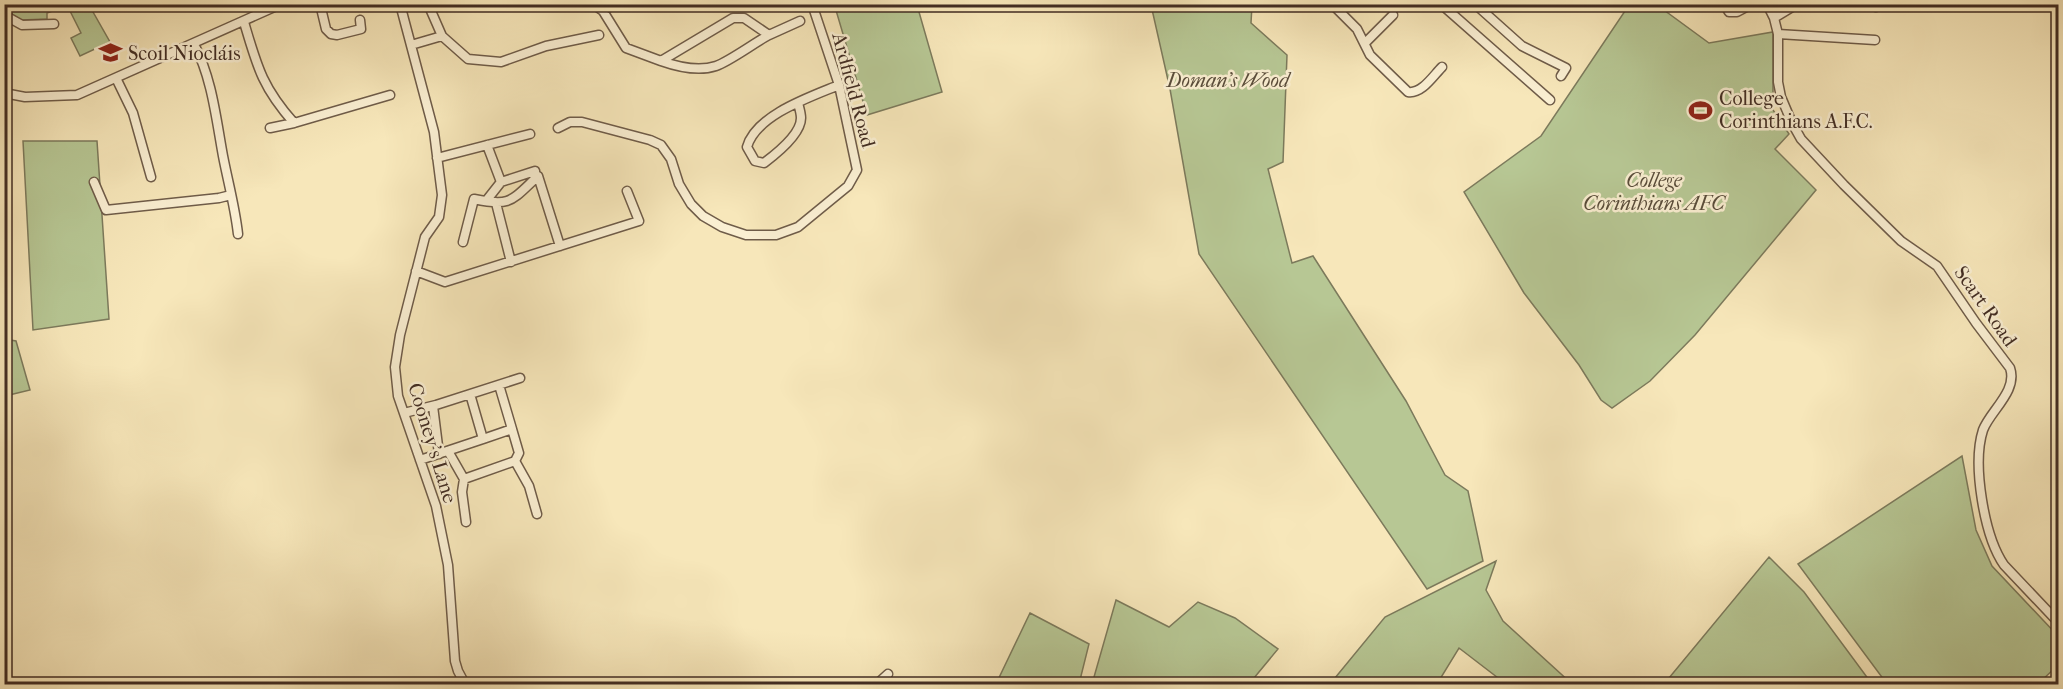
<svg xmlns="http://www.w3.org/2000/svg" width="2063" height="689" font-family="'IM FELL French Canon',serif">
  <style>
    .green { fill: #b7c794; stroke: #7c7a5c; stroke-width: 1.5 }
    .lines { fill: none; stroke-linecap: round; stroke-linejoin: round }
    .minor-casing { stroke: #6f5c49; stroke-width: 11 }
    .minor { stroke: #faefd2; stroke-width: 8 }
    .labels { text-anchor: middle; stroke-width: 5; stroke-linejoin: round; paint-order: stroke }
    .poi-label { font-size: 20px; fill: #422d23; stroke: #faefd2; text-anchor: start }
    .park-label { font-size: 20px; font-style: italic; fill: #594c3a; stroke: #faefd2 }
    .street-label { font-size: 20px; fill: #422d23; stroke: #faefd2 }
  </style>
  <rect width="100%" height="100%" fill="#f7e7ba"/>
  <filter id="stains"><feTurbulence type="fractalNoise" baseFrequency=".00333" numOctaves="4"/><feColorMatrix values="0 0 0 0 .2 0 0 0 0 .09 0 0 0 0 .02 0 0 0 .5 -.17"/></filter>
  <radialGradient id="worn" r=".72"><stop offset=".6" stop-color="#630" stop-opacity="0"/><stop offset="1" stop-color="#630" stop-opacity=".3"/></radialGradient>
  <path class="green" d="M 5,4 L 13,5 L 27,10 L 57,5 L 58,9 L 47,13 L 47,19 L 21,20 L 5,10 Z
    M 842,4 L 917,5 L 942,92 L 867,115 L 835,7 Z
    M 67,5 L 89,5 L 110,42 L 80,56 L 71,38 L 81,33 Z
    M 1151,5 L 1252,5 L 1251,23 L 1287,55 L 1283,162 L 1268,169 L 1292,263 L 1313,256 L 1406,401 L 1445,475 L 1468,491 L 1483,561 L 1427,589 L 1199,254 L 1170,89 Z
    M 1629,5 L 1657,5 L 1709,43 L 1773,32 L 1773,110 L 1789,134 L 1775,149 L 1816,190 L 1695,335 L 1650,381 L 1612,408 L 1601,400 L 1579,365 L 1524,293 L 1464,192 L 1541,136 Z
    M 23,141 L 97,141 L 109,319 L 33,330 Z
    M 4,339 L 16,341 L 30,390 L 5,396 Z
    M 1962,456 L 1976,530 L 1992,566 L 2058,636 L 2058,665 L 2038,684 L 1887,684 L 1798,564 Z
    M 1769,557 L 1804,592 L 1872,684 L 1664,684 Z
    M 1496,561 L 1486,590 L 1503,621 L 1572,684 L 1506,684 L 1459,648 L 1437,684 L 1330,684 L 1385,617 Z
    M 1116,600 L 1169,627 L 1198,602 L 1235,618 L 1278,649 L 1249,684 L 1092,684 Z
    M 1030,613 L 1089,644 L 1079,684 L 996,684 Z"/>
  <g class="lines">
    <defs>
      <path id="minor" d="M 320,4 L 326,29 L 331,34 L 337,35 L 361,29 L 360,20
        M 400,4 L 434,132 L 442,195 L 439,217 L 425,237 L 400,335 L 395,367 L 398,396 L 436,506 L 448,565 L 455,661 L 458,671 L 465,684
        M 428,4 L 442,36 L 468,59 L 501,62 L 546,46 L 599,35
        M 593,4 L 603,11 L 626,48 L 661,61 L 733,18 L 744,18 L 769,35 L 800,21
        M 1332,4 L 1357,29 L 1370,55 L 1408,92 C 1422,94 1433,76 1442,67
        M 1441,4 L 1550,100
        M 1475,4 L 1522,46 L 1566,68 L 1561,76
        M 1724,4 L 1729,12 L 1737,12 L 1752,4
        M 1767,4 L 1774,18 L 1778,34 L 1778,82 L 1781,97 L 1792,123 L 1801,139 L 1844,185 L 1901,241 L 1937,266 L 1976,323 L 2010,368 C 2018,391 1990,411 1983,430 C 1972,464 1984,536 2004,565 L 2058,622
        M 1868,4 L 1876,7 L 1880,4
        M 603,11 L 614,4
        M 4,15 L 22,25 L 54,24
        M 1774,18 L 1797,4
        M 244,22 C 257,66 262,87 294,123 L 390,95
        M 1778,34 L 1875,40
        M 1365,43 L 1393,15
        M 194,44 C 212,78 216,118 223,156 C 228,182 235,207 238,234
        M 411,45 L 442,36
        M 661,61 C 678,67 698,72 716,66 C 730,61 754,43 769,35
        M 116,78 L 133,113 L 151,177
        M 4,93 L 25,97 L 77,95 L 281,4
        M 798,103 C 799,107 801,113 801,118 C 801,134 776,154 764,163 L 755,161 L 747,147 C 756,115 810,97 839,85
        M 270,128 L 294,123
        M 558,128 L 570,122 L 582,122 L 650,140 L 661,145 L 671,159 L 679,184 L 691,204 L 703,216 L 722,227 L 746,235 L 776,235 L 798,227 L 848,186 L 857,170 L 839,85 L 812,4
        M 437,158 L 530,134
        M 94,182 L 106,210 L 219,198 L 231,195
        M 501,182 L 535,171
        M 486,201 L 501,182 L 487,145
        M 496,203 L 511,262
        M 463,242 L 474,199 C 511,207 511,201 538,176 L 560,246
        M 416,271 L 445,282 L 639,221 L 627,191
        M 470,394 L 483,439 L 512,429 L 499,385
        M 433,406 L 439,454
        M 404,413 L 436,405 L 520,378
        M 448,451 L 464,479 L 515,461 L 519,453 L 512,429
        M 420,460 L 483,439
        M 515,461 L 529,486 L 537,514
        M 464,479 L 462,492 L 466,522
        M 877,684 L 888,674
        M 2052,684 L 2058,678"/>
    </defs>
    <use href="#minor" class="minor-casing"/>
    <use href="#minor" class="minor"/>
  </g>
  <defs>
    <symbol id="school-bare" viewBox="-9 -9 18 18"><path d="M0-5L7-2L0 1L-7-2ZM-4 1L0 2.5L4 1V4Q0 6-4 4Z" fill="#8f2418" stroke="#faefd2" stroke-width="2.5" paint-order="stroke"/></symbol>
    <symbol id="stadium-bare" viewBox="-9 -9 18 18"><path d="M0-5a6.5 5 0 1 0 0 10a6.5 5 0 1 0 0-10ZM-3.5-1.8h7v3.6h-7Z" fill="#8f2418" stroke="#faefd2" stroke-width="2.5" paint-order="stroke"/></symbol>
  </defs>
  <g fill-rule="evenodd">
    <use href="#school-bare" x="94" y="36" width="33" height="33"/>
    <use href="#stadium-bare" x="1684" y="94" width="33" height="33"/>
  </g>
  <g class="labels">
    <g class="poi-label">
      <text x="128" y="60">Scoil Niocláis</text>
      <text x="1719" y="105">College<tspan x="1719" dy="23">Corinthians A.F.C.</tspan></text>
    </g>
    <g class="park-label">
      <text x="1228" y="87">Doman's Wood</text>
      <text x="1654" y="187">College<tspan x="1654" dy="23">Corinthians AFC</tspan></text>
    </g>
    <g class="street-label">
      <text transform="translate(854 90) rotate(75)" y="7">Ardfield Road</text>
      <text transform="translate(1986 306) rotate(55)" y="7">Scart Road</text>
      <text transform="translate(433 443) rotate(73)" y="7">Cooney's Lane</text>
    </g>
  </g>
  <rect width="2063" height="689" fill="none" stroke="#f7e7ba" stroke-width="24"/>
  <rect x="6" y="6" width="2051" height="677" fill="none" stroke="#422d23" stroke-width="3"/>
  <rect x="12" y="12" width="2039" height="665" fill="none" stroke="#422d23" stroke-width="1.5"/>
  <rect width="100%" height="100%" filter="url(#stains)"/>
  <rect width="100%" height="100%" fill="url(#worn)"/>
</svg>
